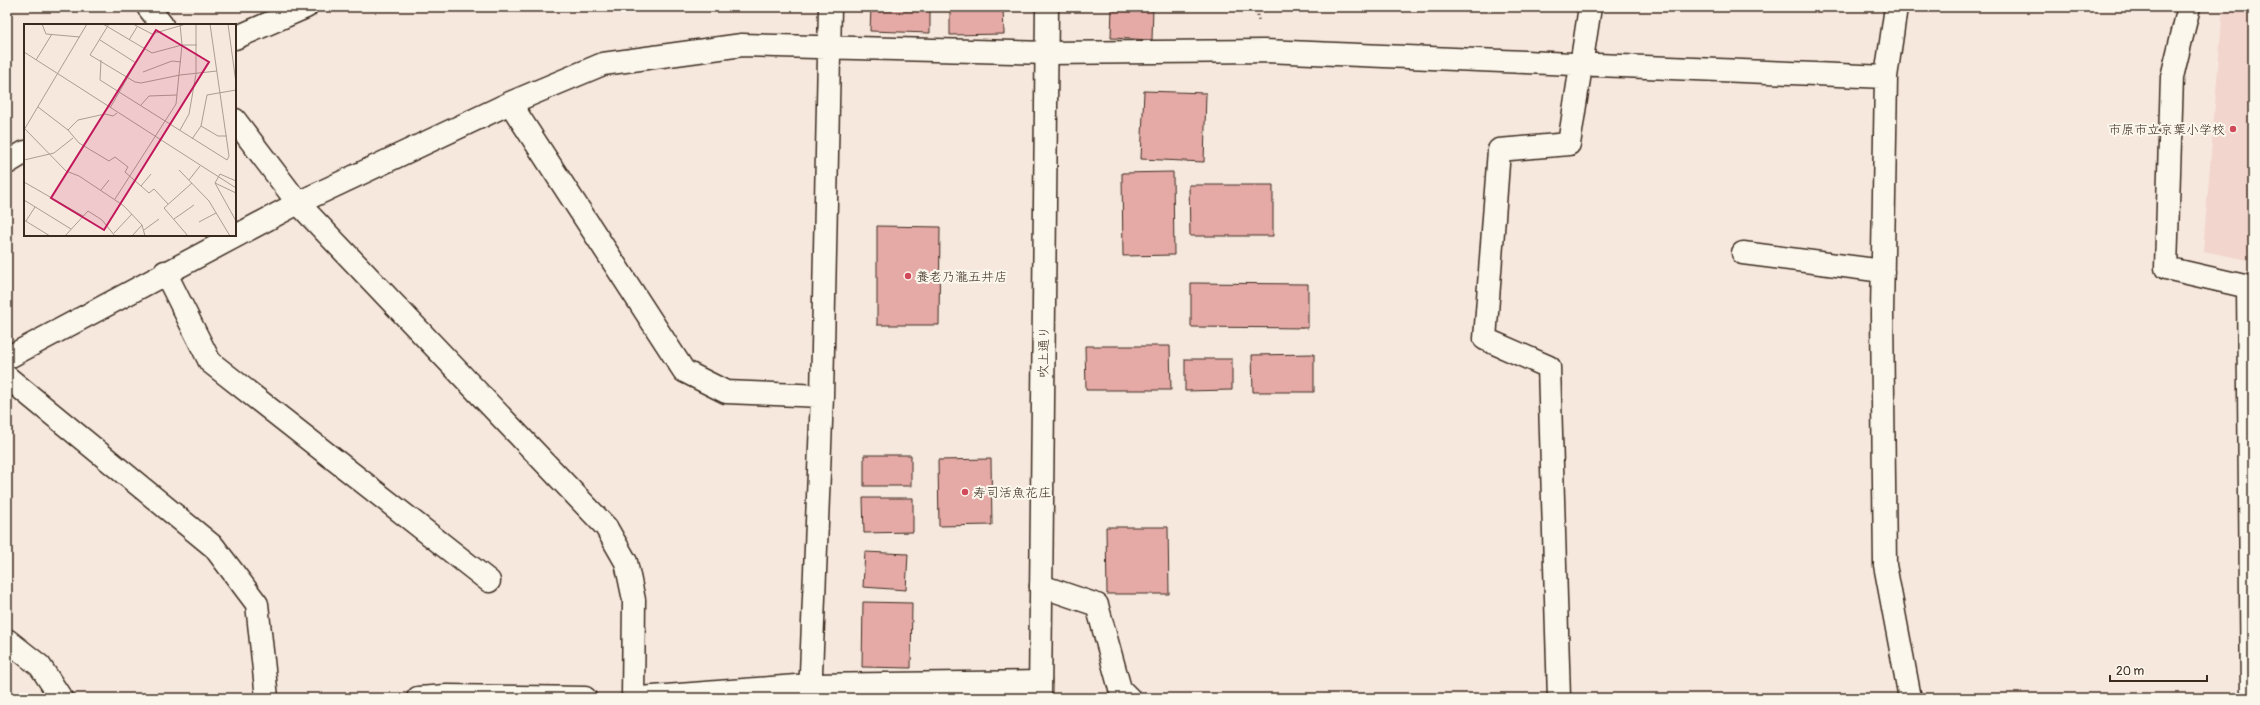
<svg xmlns="http://www.w3.org/2000/svg" width="2260" height="705" font-family="Pangolin,'Klee One',sans-serif">
  <style>
    .built { fill: #f2d5cd }
    .building { fill: #e5aaa6; stroke: #3b2a1e }
    .lines { fill: none; stroke-linecap: round; stroke-linejoin: round }
    .street-casing { stroke: #3b2a1e; stroke-width: 25 }
    .secondary-casing { stroke: #3b2a1e; stroke-width: 25 }
    .path { stroke: #3b2a1e; stroke-width: 2.5; stroke-dasharray: 1 3; stroke-linecap: butt }
    .street { stroke: #fbf7ec; stroke-width: 22 }
    .secondary { stroke: #fbf7ec; stroke-width: 22 }
    .poi-dot { fill: #d1495b; stroke: #fbf7ec; stroke-width: 1.5 }
    .labels { text-anchor: middle; stroke-width: 4; stroke-linejoin: round; paint-order: stroke }
    .poi-label { font-size: 13px; fill: #3b2a1e; stroke: #fbf7ec; text-anchor: start }
    .street-label { font-size: 13px; fill: #3b2a1e; stroke: #fbf7ec }
    .inset-road { fill: none; stroke: #ac9c91; stroke-width: 1 }
    .view { fill: #c2185b; fill-opacity: 0.15; stroke: #c2185b; stroke-width: 2 }
    .inset-edge { fill: none; stroke: #3b2a1e; stroke-width: 2 }
  </style>
  <rect width="100%" height="100%" fill="#f7e8de"/>
  <filter id="ink" filterUnits="userSpaceOnUse"><feTurbulence type="fractalNoise" baseFrequency=".025" numOctaves="2"/><feDisplacementMap in="SourceGraphic" scale="8" xChannelSelector="R" yChannelSelector="G"/><feConvolveMatrix kernelMatrix="1 2 1 2 8 2 1 2 1" color-interpolation-filters="sRGB"/></filter>
  <g filter="url(#ink)">
    <path class="built" d="M 2223,7 L 2253,7 L 2253,261 L 2203,251 Z"/>
    <path class="building" d="M 871,7 L 930,7 L 930,33 L 870,31 Z
      M 950,7 L 1003,7 L 1004,34 L 950,35 Z
      M 1112,7 L 1153,7 L 1152,40 L 1111,38 Z
      M 1144,91 L 1206,93 L 1204,162 L 1141,159 Z
      M 1173,172 L 1174,255 L 1123,256 L 1122,173 Z
      M 1189,185 L 1273,185 L 1273,236 L 1190,236 Z
      M 877,226 L 940,227 L 939,325 L 877,325 Z
      M 1191,283 L 1308,284 L 1308,328 L 1191,327 Z
      M 1085,346 L 1170,346 L 1171,390 L 1086,390 Z
      M 1314,354 L 1314,392 L 1253,392 L 1252,355 Z
      M 1185,359 L 1232,359 L 1232,390 L 1185,391 Z
      M 864,455 L 911,455 L 911,486 L 864,486 Z
      M 991,459 L 992,525 L 939,526 L 938,460 Z
      M 863,498 L 913,498 L 913,532 L 864,533 Z
      M 1106,527 L 1168,527 L 1169,594 L 1107,594 Z
      M 865,552 L 908,554 L 906,590 L 863,587 Z
      M 863,602 L 912,603 L 911,668 L 862,667 Z"/>
    <g class="lines">
      <defs>
        <path id="street" d="M 148,7 L 162,25
          M 1896,7 L 1886,77 L 1882,314 L 1885,565 L 1910,698
          M 2189,7 L 2172,77 L 2166,268 L 2253,288
          M 235,38 L 306,7
          M 510,103 L 684,371 L 726,392 L 822,396
          M 235,120 L 298,203 L 606,527 L 626,562 L 634,600 L 633,698
          M 7,163 L 25,152
          M 1743,253 L 1883,271
          M 165,272 L 210,362 L 489,581
          M 2248,287 L 2252,698
          M 7,358 L 298,203 L 510,103 L 603,64 L 742,45 L 1047,53 L 1264,51 L 1886,77
          M 7,377 L 214,547 L 257,604 L 267,698
          M 1041,586 L 1097,605 L 1120,689 L 1129,698
          M 7,640 L 40,666 L 61,698
          M 418,698 L 447,696 L 585,698
          M 640,698 L 809,685 L 1040,682
          M 810,698 L 822,396 L 830,7
          M 1559,698 L 1549,367 L 1485,339 L 1499,150 L 1569,144 L 1590,7"/>
        <path id="secondary" d="M 1040,698 L 1047,7"/>
      </defs>
      <use href="#street" class="street-casing"/>
      <use href="#secondary" class="secondary-casing"/>
      <path class="path" d="M 1256,7 L 1259,22"/>
      <use href="#street" class="street"/>
      <use href="#secondary" class="secondary"/>
    </g>
  </g>
  <g class="poi-dot">
    <circle cx="2233" cy="129" r="4"/>
    <circle cx="908" cy="276" r="4"/>
    <circle cx="965" cy="492" r="4"/>
  </g>
  <g class="labels">
    <g class="poi-label">
      <text x="2225" y="134" text-anchor="end">市原市立京葉小学校</text>
      <text x="916" y="281">養老乃瀧五井店</text>
      <text x="973" y="497">寿司活魚花庄</text>
    </g>
    <g class="street-label">
      <text transform="translate(1043 352) rotate(-89)" y="5">吹上通り</text>
    </g>
  </g>
  <g transform="translate(24 24)">
    <rect width="212" height="212" fill="#f7e8de"/>
    <path class="inset-road" d="M 18,0 L 22,10 L 56,13M 79,0 L 128,29 L 158,21 L 173,21M 85,0 L 66,31 L 111,58 L 117,59 L 156,51 L 193,47M 109,0 L 128,10 L 162,0M 204,0 L 212,59M 76,16 L 112,39M 105,16 L 113,3M 0,28 L 212,164M 12,36 L 28,10M 77,36 L 76,56 L 203,136 L 205,132 L 186,0M 119,48 L 148,37 L 157,38M 117,81 L 125,72 L 153,71M 14,83 L 44,106 L 55,119 L 85,137 L 91,133 L 104,143 L 101,148 L 125,169 L 130,165 L 144,180M 86,84 L 120,25M 177,102 L 194,112 L 203,112M 1,105 L 42,147 L 55,152 L 100,182 L 118,201 L 121,212M 0,106 L 63,0M 44,106 L 54,96 L 81,90 L 89,92 L 93,89M 156,106 L 165,90 L 172,50 L 172,0M 168,115 L 177,102 L 183,71 L 212,66M 0,136 L 30,129 L 49,114M 155,146 L 185,177 L 206,212M 165,156 L 176,142M 212,157 L 196,150 L 191,159 L 212,197M 0,158 L 59,192M 191,159 L 212,169M 117,162 L 127,150M 77,166 L 85,156M 91,175 L 152,80 L 158,21 L 156,0M 0,176 L 47,205M 150,195 L 170,181M 0,196 L 26,212M 2,197 L 11,183M 175,198 L 192,189M 120,206 L 135,195M 90,209 L 108,190M 41,212 L 64,187 L 78,196 L 91,212M 108,212 L 118,201M 164,212 L 140,184 L 168,159"/>
    <path class="view" d="M 132,6 L 185,38 L 80,206 L 27,174 Z"/>
    <rect width="212" height="212" class="inset-edge"/>
  </g>
  <rect width="2260" height="705" fill="none" stroke="#fbf7ec" stroke-width="24"/>
  <rect x="12" y="12" width="2236" height="681" fill="none" stroke="#3b2a1e" stroke-width="1.5" filter="url(#ink)"/>
  <path d="M2110 675v6h97v-6" fill="none" stroke="#3b2a1e" stroke-width="2"/>
  <text x="2116" y="675" font-size="12" fill="#3b2a1e" stroke="#fbf7ec" stroke-width="3" paint-order="stroke">20 m</text>
</svg>
